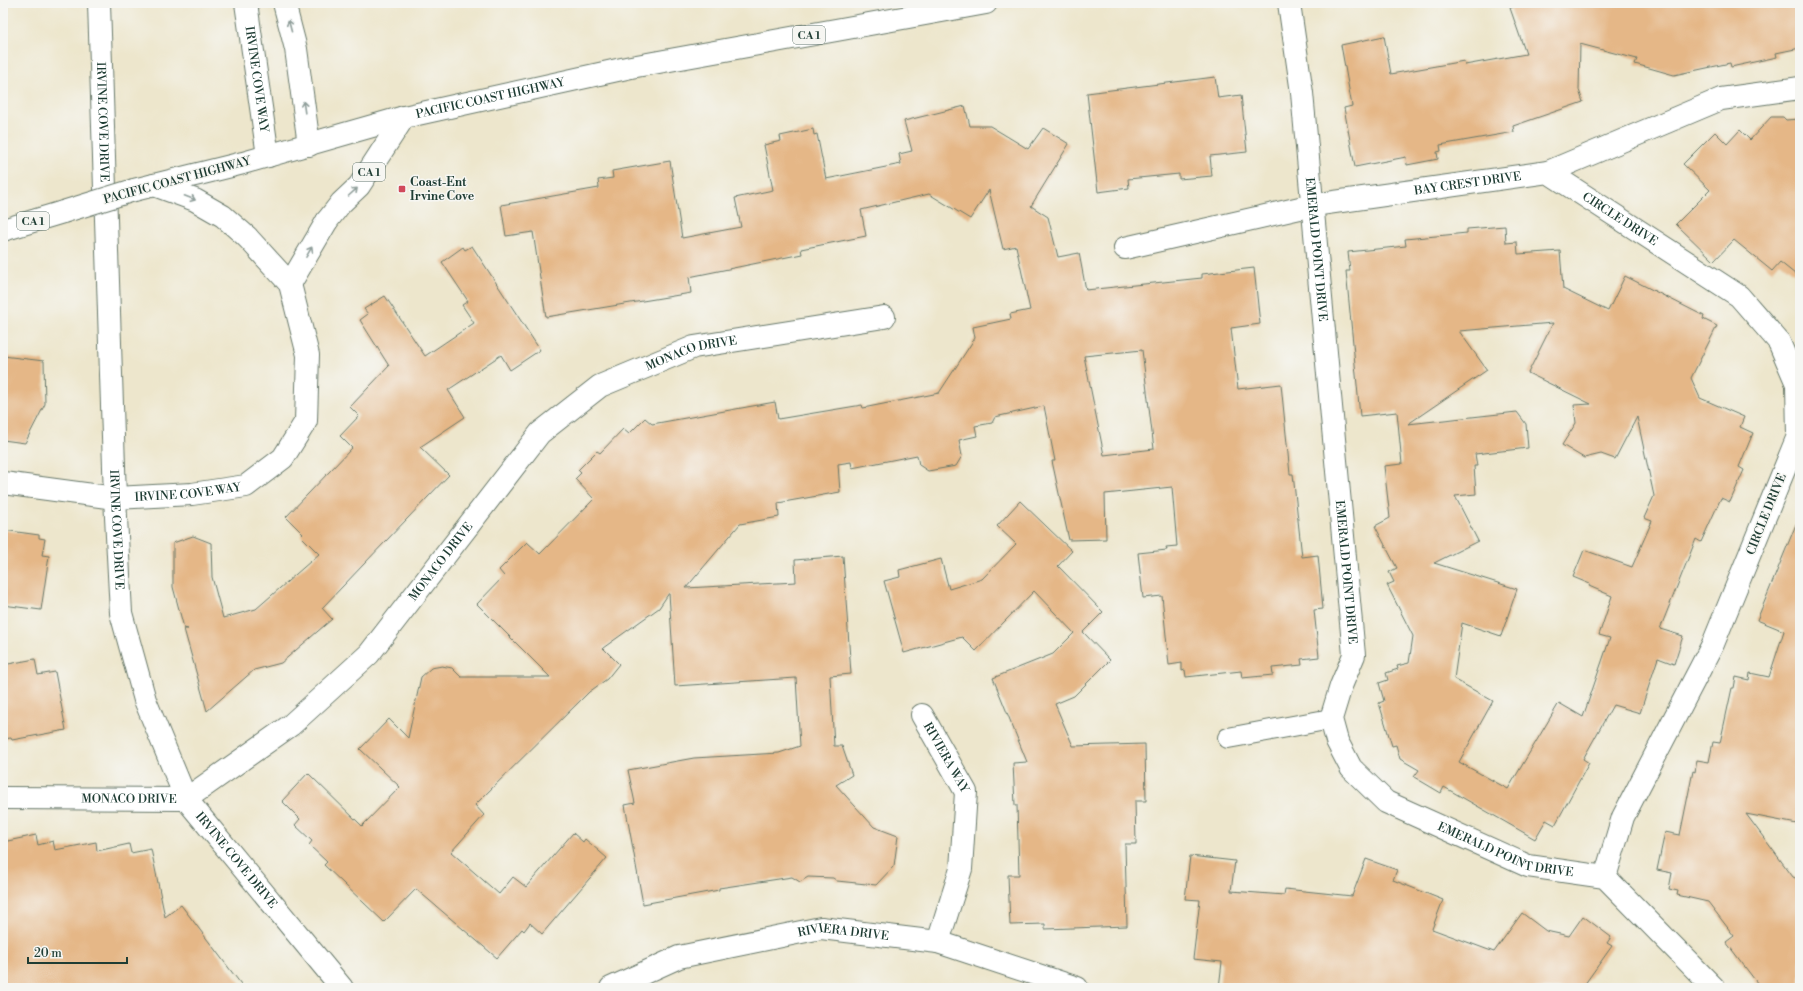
<svg xmlns="http://www.w3.org/2000/svg" width="1803" height="991" font-family="'Libre Bodoni',serif">
  <style>
    .building { fill: #e5b787; fill-rule: evenodd }
    .lines { fill: none; stroke-linecap: round; stroke-linejoin: round }
    .lane-casing { stroke: #677869; stroke-width: 22 }
    .street-casing { stroke: #677869; stroke-width: 24 }
    .highway-casing { stroke: #677869; stroke-width: 24 }
    .lane { stroke: #fff; stroke-width: 20 }
    .street { stroke: #fff; stroke-width: 22 }
    .highway { stroke: #fff; stroke-width: 22 }
    .highway-bridge-casing { stroke: #677869; stroke-width: 24; stroke-linecap: butt }
    .highway-bridge { stroke: #fff; stroke-width: 22 }
    .oneway { stroke: #8f9e9a }
    .poi-dot { fill: #d1495b; stroke: #f6f6f2; stroke-width: 1.5 }
    .labels { text-anchor: middle; stroke-width: 3; stroke-linejoin: round; paint-order: stroke }
    .shield { fill: #f6f6f2; stroke: #60746d; stroke-width: 1 }
    .shield-label { font-size: 11px; font-weight: bold; fill: #1f3d34 }
    .street-label { font-size: 12px; fill: #1f3d34; stroke: #f6f6f2 }
    .poi-label { font-size: 12px; font-weight: bold; fill: #1f3d34; stroke: #f6f6f2; text-anchor: start }
  </style>
  <rect width="100%" height="100%" fill="#f6f6f2"/>
  <filter id="ink" filterUnits="userSpaceOnUse"><feTurbulence type="fractalNoise" baseFrequency=".025" numOctaves="2"/><feDisplacementMap in="SourceGraphic" scale="8" xChannelSelector="R" yChannelSelector="G"/><feConvolveMatrix kernelMatrix="1 2 1 2 8 2 1 2 1" color-interpolation-filters="sRGB"/></filter>
  <filter id="wash" filterUnits="userSpaceOnUse"><feTurbulence type="fractalNoise" baseFrequency=".012" numOctaves="4" result="noise"/><feDisplacementMap in="SourceGraphic" scale="16" xChannelSelector="R" yChannelSelector="G"/><feGaussianBlur stdDeviation="0.9" result="paint"/><feColorMatrix in="noise" values="0 0 0 0 0 0 0 0 0 0 0 0 0 0 0 0 0 1.4 0 .05"/><feComposite in="paint" operator="in"/></filter>
  <g filter="url(#wash)">
    <rect width="100%" height="100%" fill="#ede6cc"/>
    <g id="blocks">
      <path class="building" d="M 1524,3 L 1800,3 L 1800,48 L 1776,53 L 1777,57 L 1731,67 L 1730,63 L 1674,75 L 1635,64 L 1637,59 L 1580,44 L 1579,90 L 1583,102 L 1513,126 L 1514,132 L 1440,145 L 1441,151 L 1437,152 L 1438,159 L 1407,165 L 1406,157 L 1355,167 L 1344,108 L 1352,106 L 1341,45 L 1384,36 L 1391,74 L 1464,61 L 1465,65 L 1526,54 L 1510,8 Z
        M 1215,77 L 1218,98 L 1241,95 L 1247,152 L 1210,156 L 1212,176 L 1179,179 L 1179,174 L 1128,179 L 1129,188 L 1098,192 L 1087,93 Z
        M 965,106 L 970,126 L 990,126 L 1028,149 L 1043,128 L 1069,144 L 1031,206 L 1048,217 L 1058,257 L 1079,253 L 1086,290 L 1202,278 L 1202,274 L 1254,268 L 1260,324 L 1231,328 L 1238,389 L 1281,384 L 1290,474 L 1293,474 L 1302,557 L 1318,555 L 1323,609 L 1314,610 L 1319,657 L 1301,659 L 1302,665 L 1272,668 L 1273,675 L 1242,678 L 1241,671 L 1186,677 L 1185,670 L 1182,671 L 1182,663 L 1169,665 L 1162,596 L 1143,598 L 1138,553 L 1167,550 L 1166,547 L 1177,546 L 1172,487 L 1105,494 L 1106,539 L 1069,540 L 1052,461 L 1055,461 L 1044,406 L 995,417 L 992,423 L 975,426 L 977,436 L 959,440 L 962,456 L 956,466 L 928,471 L 919,465 L 917,455 L 852,468 L 851,462 L 838,464 L 840,492 L 778,503 L 779,517 L 740,524 L 686,588 L 796,582 L 795,560 L 843,556 L 851,674 L 830,676 L 834,746 L 842,746 L 852,775 L 836,785 L 874,827 L 898,836 L 894,866 L 876,885 L 837,881 L 833,878 L 808,877 L 800,882 L 792,877 L 719,888 L 719,890 L 643,904 L 625,805 L 635,803 L 628,770 L 694,758 L 779,753 L 800,746 L 796,678 L 675,686 L 669,593 L 659,608 L 603,648 L 619,664 L 607,679 L 589,692 L 475,805 L 484,815 L 451,852 L 499,894 L 513,877 L 526,887 L 573,833 L 583,842 L 585,839 L 607,858 L 542,934 L 530,923 L 524,931 L 522,929 L 497,958 L 416,889 L 384,922 L 324,865 L 327,862 L 309,845 L 312,841 L 295,825 L 300,819 L 282,801 L 308,773 L 362,826 L 400,787 L 360,749 L 389,719 L 408,738 L 421,677 L 431,668 L 442,666 L 452,668 L 461,677 L 550,677 L 477,604 L 504,576 L 499,570 L 527,542 L 540,554 L 594,499 L 575,479 L 581,473 L 578,470 L 597,451 L 600,453 L 623,429 L 629,434 L 645,418 L 652,424 L 775,402 L 778,419 L 862,405 L 863,408 L 939,393 L 975,338 L 973,327 L 1011,319 L 1010,314 L 1030,310 L 1016,246 L 1003,249 L 989,190 L 970,219 L 929,194 L 861,210 L 866,236 L 801,249 L 802,254 L 689,277 L 691,293 L 546,317 L 533,232 L 506,236 L 501,205 L 599,188 L 598,180 L 613,178 L 612,171 L 670,161 L 682,238 L 741,227 L 735,198 L 773,190 L 764,145 L 781,141 L 780,136 L 813,129 L 814,135 L 817,134 L 826,179 L 901,164 L 899,154 L 912,151 L 904,121 ZM 1142,350 L 1154,449 L 1104,455 L 1084,356 Z
        M 1771,117 L 1783,117 L 1786,120 L 1800,119 L 1800,278 L 1780,262 L 1772,271 L 1734,240 L 1714,261 L 1676,224 L 1710,190 L 1683,164 L 1715,132 L 1727,144 L 1740,130 L 1750,140 Z
        M 1505,226 L 1506,243 L 1517,242 L 1518,254 L 1560,251 L 1563,289 L 1608,311 L 1625,276 L 1704,316 L 1703,319 L 1717,326 L 1691,378 L 1700,398 L 1744,417 L 1740,427 L 1753,433 L 1739,467 L 1744,470 L 1730,502 L 1721,498 L 1701,542 L 1696,539 L 1660,629 L 1683,636 L 1674,664 L 1658,658 L 1640,713 L 1613,705 L 1583,759 L 1589,763 L 1555,825 L 1546,820 L 1535,839 L 1444,787 L 1441,793 L 1414,777 L 1419,770 L 1400,759 L 1396,745 L 1392,746 L 1379,703 L 1384,701 L 1379,683 L 1388,680 L 1386,673 L 1398,669 L 1397,666 L 1409,663 L 1413,636 L 1387,585 L 1394,582 L 1389,572 L 1397,568 L 1375,526 L 1390,518 L 1384,466 L 1402,464 L 1397,412 L 1360,416 L 1346,271 L 1350,271 L 1348,252 L 1406,246 L 1405,239 L 1467,233 L 1467,229 ZM 1553,323 L 1528,373 L 1591,404 L 1574,405 L 1576,423 L 1562,445 L 1584,458 L 1601,454 L 1615,459 L 1637,417 L 1654,496 L 1644,518 L 1652,521 L 1632,567 L 1584,550 L 1573,577 L 1590,584 L 1589,586 L 1612,596 L 1599,635 L 1610,638 L 1583,717 L 1559,703 L 1508,789 L 1459,762 L 1493,701 L 1454,679 L 1462,623 L 1501,636 L 1517,589 L 1434,563 L 1478,541 L 1455,496 L 1476,494 L 1474,466 L 1477,466 L 1475,454 L 1528,448 L 1526,424 L 1517,412 L 1408,424 L 1487,370 L 1459,331 Z
        M 472,246 L 540,350 L 510,370 L 501,355 L 448,390 L 465,417 L 420,447 L 449,475 L 322,608 L 332,619 L 281,663 L 254,670 L 207,711 L 184,629 L 188,629 L 184,628 L 173,587 L 173,543 L 193,536 L 211,543 L 212,577 L 223,618 L 256,609 L 319,554 L 301,536 L 303,534 L 286,517 L 352,448 L 340,436 L 359,416 L 350,407 L 389,366 L 360,320 L 368,314 L 364,309 L 385,296 L 425,356 L 474,323 L 462,305 L 468,301 L 442,262 L 463,247 L 465,250 Z
        M 3,356 L 44,361 L 45,404 L 25,443 L 3,440 Z
        M 1020,501 L 1072,551 L 1058,566 L 1103,612 L 1083,632 L 1110,660 L 1074,696 L 1055,704 L 1073,746 L 1145,744 L 1146,801 L 1135,801 L 1136,844 L 1125,844 L 1127,926 L 1045,929 L 1045,924 L 1010,925 L 1008,875 L 1019,875 L 1017,805 L 1015,805 L 1013,763 L 1027,762 L 993,678 L 1053,654 L 1074,633 L 1034,591 L 976,651 L 962,637 L 904,653 L 884,581 L 900,577 L 899,570 L 941,559 L 949,589 L 982,579 L 1016,544 L 997,526 Z
        M 1799,517 L 1800,808 L 1797,824 L 1746,814 L 1793,877 L 1800,880 L 1800,988 L 1761,988 L 1726,942 L 1734,936 L 1708,902 L 1677,895 L 1678,891 L 1669,889 L 1672,873 L 1657,870 L 1665,832 L 1680,835 L 1693,771 L 1695,772 L 1697,760 L 1709,762 L 1713,742 L 1720,743 L 1732,688 L 1734,688 L 1736,677 L 1749,680 L 1750,673 L 1769,677 L 1784,631 L 1757,620 Z
        M 3,530 L 39,535 L 39,538 L 45,539 L 42,555 L 49,556 L 41,610 L 3,605 Z
        M 35,659 L 38,675 L 55,672 L 66,730 L 12,740 L 11,738 L 3,739 L 3,665 Z
        M 36,835 L 38,845 L 53,841 L 55,850 L 96,842 L 97,851 L 129,844 L 131,853 L 151,849 L 165,917 L 181,905 L 244,988 L 3,988 L 3,842 Z
        M 1190,856 L 1235,861 L 1231,891 L 1284,895 L 1285,889 L 1352,896 L 1366,859 L 1397,870 L 1393,880 L 1443,900 L 1432,929 L 1494,952 L 1522,913 L 1546,931 L 1569,936 L 1583,916 L 1611,937 L 1607,943 L 1612,946 L 1582,988 L 1219,988 L 1222,962 L 1193,959 L 1200,900 L 1185,899 Z"/>
    </g>
  </g>
  <g filter="url(#ink)">
    <use href="#blocks" fill-opacity="0" stroke="#677869" stroke-width="1"/>
    <g class="lines">
      <defs>
        <path id="lane" d="M 1228,738 L 1331,719"/>
        <g id="street">
          <path id="s1" d="M 99,3 L 115,498 L 121,613 L 145,700 L 186,799 L 342,988"/>
          <path id="s2" d="M 246,3 L 268,156"/>
          <path d="M 284,3 L 296,49 L 309,145"/>
          <path id="s3" d="M 1289,3 L 1302,93 L 1354,655 L 1341,686 L 1331,719 L 1337,741 L 1351,768 L 1386,802 L 1528,866 L 1605,877 L 1714,988"/>
          <path id="s4" d="M 1548,172 L 1739,296 L 1779,342 L 1797,384 L 1798,436 L 1713,644 L 1623,817 L 1605,877"/>
          <path id="s5" d="M 1125,248 L 1313,205 L 1548,172 L 1721,99 L 1800,88"/>
          <path d="M 290,284 L 327,221"/>
          <path id="s6" d="M 3,483 L 115,498 L 192,494 L 246,486 L 283,458 L 306,421 L 308,355 L 290,284 L 247,237"/>
          <path id="s7" d="M 922,715 L 966,792 L 961,869 L 938,942"/>
          <path id="s8" d="M 3,798 L 186,799 L 291,725 L 369,654 L 540,433 L 600,386 L 694,347 L 884,317"/>
          <path id="s9" d="M 611,988 L 679,957 L 821,928 L 938,942 L 1077,988"/>
        </g>
        <g id="highway">
          <path d="M 154,185 L 195,200 L 223,216 L 247,237"/>
          <path id="s10" d="M 134,190 L 243,163 L 404,117 L 631,67 L 986,3"/>
          <path d="M 327,221 L 341,203 L 359,186 L 404,117"/>
          <path d="M 3,230 L 63,212"/>
        </g>
      </defs>
      <use href="#lane" class="lane-casing"/>
      <use href="#street" class="street-casing"/>
      <use href="#highway" class="highway-casing"/>
      <use href="#lane" class="lane"/>
      <use href="#street" class="street"/>
      <use href="#highway" class="highway"/>
      <defs>
        <path id="highway-bridge" d="M 63,212 L 134,190"/>
      </defs>
      <use href="#highway-bridge" class="highway-bridge-casing"/>
      <use href="#highway-bridge" class="highway-bridge"/>
    </g>
    <defs><path id="oneway-shaft" d="M-6 0H5M1.5-3L5.5 0L1.5 3" fill="none" stroke-width="1.6" stroke-linecap="round" stroke-linejoin="round"/></defs>
    <g class="oneway">
      <use href="#oneway-shaft" transform="translate(290 26) rotate(-105)"/>
      <use href="#oneway-shaft" transform="translate(304 107) rotate(-98)"/>
      <use href="#oneway-shaft" transform="translate(353 192) rotate(-42)"/>
      <use href="#oneway-shaft" transform="translate(190 198) rotate(21)"/>
      <use href="#oneway-shaft" transform="translate(309 252) rotate(-60)"/>
    </g>
  </g>
  <rect class="poi-dot" x="398" y="185" width="8" height="8" rx="2"/>
  <g class="labels">
    <g class="shield">
      <rect x="793" y="26" width="32" height="18" rx="3"/>
      <rect x="353" y="163" width="32" height="18" rx="3"/>
      <rect x="17" y="212" width="32" height="18" rx="3"/>
    </g>
    <g class="shield-label">
      <text x="809" y="39">CA 1</text>
      <text x="369" y="176">CA 1</text>
      <text x="33" y="225">CA 1</text>
    </g>
    <g class="street-label">
      <text dy="4" stroke="none"><textPath href="#s2" startOffset="77">IRVINE COVE WAY</textPath></text>
      <text dy="4" stroke="none"><textPath href="#s10" startOffset="368">PACIFIC COAST HIGHWAY</textPath></text>
      <text dy="4" stroke="none"><textPath href="#s1" startOffset="119">IRVINE COVE DRIVE</textPath></text>
      <text transform="translate(177 180) rotate(-15)" y="4">PACIFIC COAST HIGHWAY</text>
      <text dy="4" stroke="none"><textPath href="#s5" startOffset="349">BAY CREST DRIVE</textPath></text>
      <text dy="4" stroke="none"><textPath href="#s4" startOffset="86">CIRCLE DRIVE</textPath></text>
      <text dy="4" stroke="none"><textPath href="#s3" startOffset="248">EMERALD POINT DRIVE</textPath></text>
      <text dy="4" stroke="none"><textPath href="#s8" startOffset="870">MONACO DRIVE</textPath></text>
      <text dy="4" stroke="none"><textPath href="#s6" startOffset="186">IRVINE COVE WAY</textPath></text>
      <text transform="translate(1766 514) rotate(-68)" y="4">CIRCLE DRIVE</text>
      <text dy="4" stroke="none"><textPath href="#s1" startOffset="527">IRVINE COVE DRIVE</textPath></text>
      <text dy="4" stroke="none"><textPath href="#s8" startOffset="534">MONACO DRIVE</textPath></text>
      <text dy="4" stroke="none"><textPath href="#s3" startOffset="572">EMERALD POINT DRIVE</textPath></text>
      <text dy="4" stroke="none"><textPath href="#s7" startOffset="49">RIVIERA WAY</textPath></text>
      <text dy="4" stroke="none"><textPath href="#s8" startOffset="126">MONACO DRIVE</textPath></text>
      <text dy="4" stroke="none"><textPath href="#s3" startOffset="955">EMERALD POINT DRIVE</textPath></text>
      <text dy="4" stroke="none"><textPath href="#s1" startOffset="887">IRVINE COVE DRIVE</textPath></text>
      <text dy="4" stroke="none"><textPath href="#s9" startOffset="242">RIVIERA DRIVE</textPath></text>
    </g>
    <g class="poi-label">
      <text x="410" y="186">Coast-Ent<tspan x="410" dy="14">Irvine Cove</tspan></text>
    </g>
  </g>
  <rect width="1803" height="991" fill="none" stroke="#f6f6f2" stroke-width="16"/>
  <path d="M28 957v6h99v-6" fill="none" stroke="#1f3d34" stroke-width="2"/>
  <text x="34" y="957" font-size="12" fill="#1f3d34" stroke="#f6f6f2" stroke-width="3" paint-order="stroke">20 m</text>
</svg>
